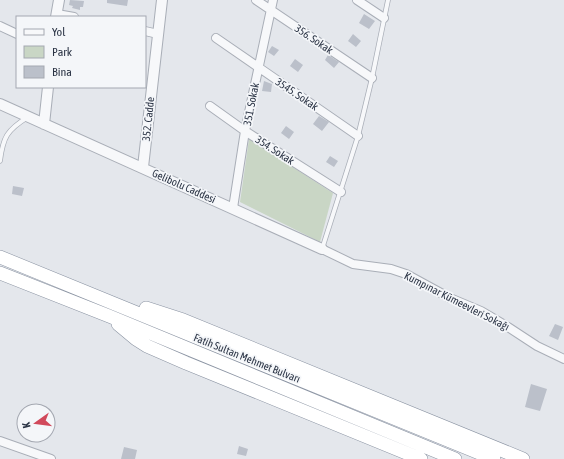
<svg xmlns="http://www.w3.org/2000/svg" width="564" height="459" font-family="'Asap Condensed',sans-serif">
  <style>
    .green { fill: #c9d6c5 }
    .building { fill: #bbc0ca }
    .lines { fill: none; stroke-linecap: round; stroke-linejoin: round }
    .service-casing { stroke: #a9aeb7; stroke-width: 5.5 }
    .minor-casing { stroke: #a9aeb7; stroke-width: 10 }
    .tertiary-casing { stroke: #a9aeb7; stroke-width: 12 }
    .trunk-casing { stroke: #8b94a3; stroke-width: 14 }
    .service { stroke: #f7f8fa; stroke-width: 4 }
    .minor { stroke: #f7f8fa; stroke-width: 8 }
    .tertiary { stroke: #f7f8fa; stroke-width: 10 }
    .trunk { stroke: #fff; stroke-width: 13 }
    .labels { text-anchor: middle; stroke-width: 3.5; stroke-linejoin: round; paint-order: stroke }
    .street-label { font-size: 11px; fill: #2b3445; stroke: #f4f6f9 }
  </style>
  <rect width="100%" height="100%" fill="#e4e7ec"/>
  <path class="green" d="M 249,139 L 333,193 L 320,242 L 240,202 Z"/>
  <path class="building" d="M 70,0 L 84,1 L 83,7 L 80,7 L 80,10 L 72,8 L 73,6 L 69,5 Z
    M 107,0 L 128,0 L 127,6 L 107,3 Z
    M 364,14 L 375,21 L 369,29 L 359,23 Z
    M 353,34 L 361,41 L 356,47 L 348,41 Z
    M 272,46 L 279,50 L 274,56 L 268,52 Z
    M 328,55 L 339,62 L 334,68 L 325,60 Z
    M 295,59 L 303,65 L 298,72 L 290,66 Z
    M 264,81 L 272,84 L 271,92 L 262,91 Z
    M 319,116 L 329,122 L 322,131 L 313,124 Z
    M 286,126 L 294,132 L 289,139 L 281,133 Z
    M 330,156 L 338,161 L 334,167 L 326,162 Z
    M 13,186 L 24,188 L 22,196 L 12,194 Z
    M 555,324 L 563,327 L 558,340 L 549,336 Z
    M 531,384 L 547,389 L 540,411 L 525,407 Z
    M 239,446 L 248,449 L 246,456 L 237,454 Z
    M 124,447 L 137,450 L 135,459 L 121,459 Z"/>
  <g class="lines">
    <defs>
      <path id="service" d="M 0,161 C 3,137 7,130 28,117
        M 322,249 L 358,136 L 372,78 L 388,0"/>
      <path id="minor" d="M 256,0 L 372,78
        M 357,0 L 384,18
        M 57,14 L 74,17
        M 0,26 L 17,34
        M 145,31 L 158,34
        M 216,38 L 358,136
        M 210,106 L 245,131 L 341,192
        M 233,208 L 245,131 L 273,0
        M 322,249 L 353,264 L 391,269 L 406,274 L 450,298 L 481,311 L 508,327 L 537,346 L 564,359
        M 0,441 L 51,459"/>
      <path id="tertiary" d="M 56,17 L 59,0
        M 0,104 L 322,249
        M 44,124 L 48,87
        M 143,167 L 162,0"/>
      <path id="trunk" d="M 0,257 L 494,459
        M 0,273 L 109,316 L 455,459
        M 146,308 L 183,320 L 523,459
        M 118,324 L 136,339 L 147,346 L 186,363 L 421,459"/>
    </defs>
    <use href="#service" class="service-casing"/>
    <use href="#minor" class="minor-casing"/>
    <use href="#tertiary" class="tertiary-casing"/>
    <use href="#trunk" class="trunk-casing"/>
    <use href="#service" class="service"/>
    <use href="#minor" class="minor"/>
    <use href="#tertiary" class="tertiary"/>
    <use href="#trunk" class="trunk"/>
  </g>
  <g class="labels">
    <g class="street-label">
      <text transform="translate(314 39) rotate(34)" y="4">356. Sokak</text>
      <text transform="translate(297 94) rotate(34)" y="4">3545. Sokak</text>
      <text transform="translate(251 104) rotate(-79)" y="4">351. Sokak</text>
      <text transform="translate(148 119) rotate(-84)" y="4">352. Cadde</text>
      <text transform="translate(275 150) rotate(33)" y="4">354. Sokak</text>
      <text transform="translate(184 186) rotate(24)" y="4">Gelibolu Caddesi</text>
      <text transform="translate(457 301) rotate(27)" y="4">Kumpınar Kümeevleri Sokağı</text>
      <text transform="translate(247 358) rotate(22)" y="4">Fatih Sultan Mehmet Bulvarı</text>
    </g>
  </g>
  <rect x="16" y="16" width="130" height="72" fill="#f4f6f9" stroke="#a4a8b1"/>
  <rect x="24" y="29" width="20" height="6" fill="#f7f8fa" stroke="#a4a8b1"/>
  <text x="52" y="36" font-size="12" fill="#2b3445">Yol</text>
  <rect x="24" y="46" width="20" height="12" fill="#c9d6c5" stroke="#a4a8b1"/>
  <text x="52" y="56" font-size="12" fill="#2b3445">Park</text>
  <rect x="24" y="66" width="20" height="12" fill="#bbc0ca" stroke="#a4a8b1"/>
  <text x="52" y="76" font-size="12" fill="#2b3445">Bina</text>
  <g transform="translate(36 423) rotate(256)"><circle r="19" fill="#f4f6f9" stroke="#a4a8b1"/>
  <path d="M0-3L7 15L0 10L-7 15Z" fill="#d1495b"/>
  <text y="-6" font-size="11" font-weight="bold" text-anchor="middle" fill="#2b3445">K</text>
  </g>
</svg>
